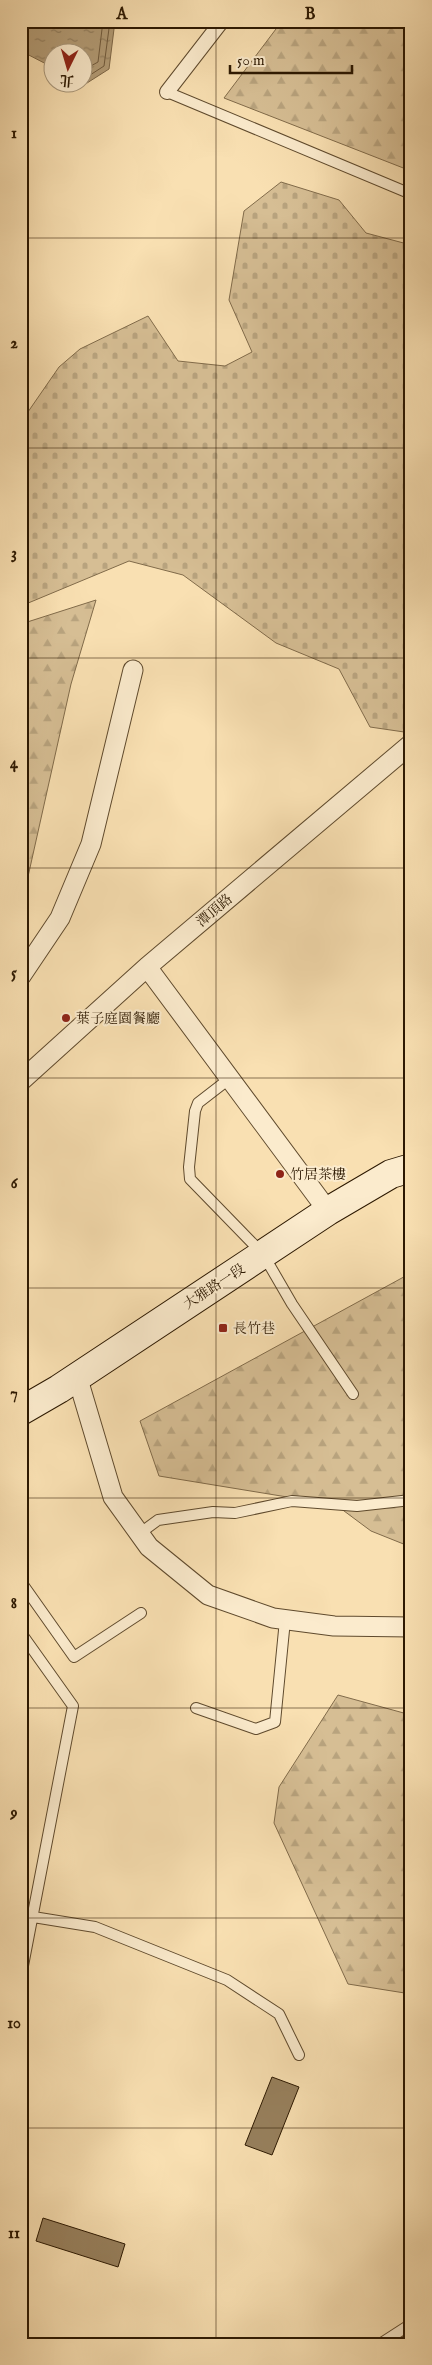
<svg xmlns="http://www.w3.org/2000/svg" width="432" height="2365" font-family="'IM FELL English','Noto Serif TC',serif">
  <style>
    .forest { fill: url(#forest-firs); stroke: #816b4a }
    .cemetery { fill: url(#cemetery-stones); stroke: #816b4a }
    .water { fill: url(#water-ripples); stroke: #7d6747 }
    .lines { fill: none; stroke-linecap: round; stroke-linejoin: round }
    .shore { stroke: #705a3c; stroke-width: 1 }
    .stream { stroke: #7d6747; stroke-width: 5 }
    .building { fill: #97805d; stroke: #2c1801 }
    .service-casing { stroke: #5f4a2d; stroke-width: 12 }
    .pedestrian-casing { stroke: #5f4a2d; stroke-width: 16 }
    .minor-casing { stroke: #5f4a2d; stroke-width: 21 }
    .secondary-casing { stroke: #2c1801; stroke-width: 30 }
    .service { stroke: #fbebcd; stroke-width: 10 }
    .pedestrian { stroke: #fbebcd; stroke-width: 14 }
    .minor { stroke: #fbebcd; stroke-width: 19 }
    .secondary { stroke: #fbebcd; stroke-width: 28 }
    .grid { fill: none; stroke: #2c1801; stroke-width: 1; stroke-opacity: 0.55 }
    .poi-dot { fill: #8f2418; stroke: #fbebcd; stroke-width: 2 }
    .labels { text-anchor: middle; stroke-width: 4; stroke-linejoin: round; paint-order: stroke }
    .street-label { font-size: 14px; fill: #2c1801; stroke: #fbebcd }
    .poi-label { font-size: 14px; fill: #2c1801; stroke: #fbebcd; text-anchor: start }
    .neatline { fill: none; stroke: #2c1801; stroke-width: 2 }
    .grid-label { font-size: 16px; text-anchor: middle; font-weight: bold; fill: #2c1801 }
  </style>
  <defs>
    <pattern id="forest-firs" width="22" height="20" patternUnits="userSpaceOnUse" patternTransform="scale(1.25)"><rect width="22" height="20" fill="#d6be94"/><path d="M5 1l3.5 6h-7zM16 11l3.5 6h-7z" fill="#b8a37e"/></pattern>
    <pattern id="cemetery-stones" width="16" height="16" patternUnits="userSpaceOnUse" patternTransform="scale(1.25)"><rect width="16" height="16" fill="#d6be94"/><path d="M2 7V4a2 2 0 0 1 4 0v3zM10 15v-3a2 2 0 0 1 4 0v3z" fill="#b8a37e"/></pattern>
    <pattern id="water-ripples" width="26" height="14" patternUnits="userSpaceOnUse" patternTransform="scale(1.25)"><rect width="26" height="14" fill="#b39c76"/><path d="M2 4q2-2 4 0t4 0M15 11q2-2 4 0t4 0" fill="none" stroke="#927e5e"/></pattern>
  </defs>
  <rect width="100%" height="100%" fill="#f9e0b2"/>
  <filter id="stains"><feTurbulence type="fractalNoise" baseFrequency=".004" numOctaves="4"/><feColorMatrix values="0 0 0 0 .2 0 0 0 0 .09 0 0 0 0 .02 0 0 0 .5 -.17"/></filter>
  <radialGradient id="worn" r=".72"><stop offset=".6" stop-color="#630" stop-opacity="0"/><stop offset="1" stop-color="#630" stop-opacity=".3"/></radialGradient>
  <path class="forest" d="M 282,21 L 411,21 L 411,171 L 224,98 Z
    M 96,600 L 71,684 L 21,908 L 21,624 Z
    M 411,1273 L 411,1547 L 371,1531 L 336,1505 L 159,1476 L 140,1421 Z
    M 338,1695 L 411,1715 L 411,1994 L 348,1984 L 274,1823 L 279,1787 Z"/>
  <path class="cemetery" d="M 281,182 L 339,200 L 366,233 L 411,245 L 411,733 L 370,727 L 339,669 L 276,643 L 183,575 L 129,561 L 21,606 L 21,422 L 59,367 L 80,349 L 148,316 L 178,361 L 225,366 L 252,352 L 229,300 L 244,211 Z"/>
  <path class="water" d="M 21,21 L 115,21 L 109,69 L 87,83 L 83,81 L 82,52 L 52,52 L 52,67 L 21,51 Z"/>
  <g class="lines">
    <path class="shore" d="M 82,71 L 98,62 L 103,21
      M 82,77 L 87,77 L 104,66 L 110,21"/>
    <path class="stream" d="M 392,2344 L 411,2332"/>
  </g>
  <path class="building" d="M 272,2077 L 299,2087 L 272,2155 L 245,2145 Z
    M 43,2218 L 125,2244 L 118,2267 L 36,2241 Z"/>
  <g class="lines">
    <defs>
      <path id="service" d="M 167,92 L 411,194
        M 229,1079 L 198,1103 L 195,1111 L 189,1167 L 190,1179 L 263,1254 L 292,1304 L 353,1394
        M 139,1534 L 158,1520 L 213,1512 L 235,1513 L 292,1501 L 357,1506 L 411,1500
        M 21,1582 L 74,1657 L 141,1613
        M 21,1633 L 73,1706 L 21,1976
        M 196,1708 L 256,1729 L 275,1722 L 285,1620
        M 21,1915 L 95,1927 L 227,1980 L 279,2014 L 299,2055
        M 380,2344 L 411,2324"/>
      <path id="pedestrian" d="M 167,92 L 222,21"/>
      <path id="minor" d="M 147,967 L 328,1211
        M 21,976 L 60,918 L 91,844 L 133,670
        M 21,1081 L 147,967 L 411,744
        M 77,1376 L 113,1497 L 149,1547 L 208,1595 L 273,1618 L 334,1626 L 411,1627"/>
      <path id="secondary" d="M 21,1411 L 59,1389 L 328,1211 L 391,1174 L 411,1168"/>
    </defs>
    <use href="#service" class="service-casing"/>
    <use href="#pedestrian" class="pedestrian-casing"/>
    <use href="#minor" class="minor-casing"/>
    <use href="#secondary" class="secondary-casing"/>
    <use href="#service" class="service"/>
    <use href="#pedestrian" class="pedestrian"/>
    <use href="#minor" class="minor"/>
    <use href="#secondary" class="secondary"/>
  </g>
  <path class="grid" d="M 216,21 L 216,2344M 21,238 L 411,238M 21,448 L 411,448M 21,658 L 411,658M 21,868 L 411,868M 21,1078 L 411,1078M 21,1288 L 411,1288M 21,1498 L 411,1498M 21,1708 L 411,1708M 21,1918 L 411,1918M 21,2128 L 411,2128"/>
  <g class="poi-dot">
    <circle cx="66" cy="1018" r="5"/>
    <circle cx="280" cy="1174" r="5"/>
    <rect x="218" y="1323" width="10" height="10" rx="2.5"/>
  </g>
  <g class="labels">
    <g class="street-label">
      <text transform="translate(214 910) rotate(-40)" y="5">潭頂路</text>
      <text transform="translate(214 1286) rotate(-33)" y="5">大雅路一段</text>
    </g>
    <g class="poi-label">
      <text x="76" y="1023">葉子庭園餐廳</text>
      <text x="290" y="1179">竹居茶樓</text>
      <text x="233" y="1333">長竹巷</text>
    </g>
  </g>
  <rect width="432" height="2365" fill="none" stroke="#f9e0b2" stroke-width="55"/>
  <g transform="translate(68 68) rotate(185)"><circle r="24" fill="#fbebcd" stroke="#a8977b"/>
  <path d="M0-4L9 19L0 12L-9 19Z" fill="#8f2418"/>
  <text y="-8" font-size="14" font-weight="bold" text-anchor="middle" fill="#2c1801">北</text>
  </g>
  <path d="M230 65v8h122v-8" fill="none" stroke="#2c1801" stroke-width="2.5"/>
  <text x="237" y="65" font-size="15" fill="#2c1801" stroke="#fbebcd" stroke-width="4" paint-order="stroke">50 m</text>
  <rect x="28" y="28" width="376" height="2310" class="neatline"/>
  <g class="grid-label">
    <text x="122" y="19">A</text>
    <text x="310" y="19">B</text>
    <text x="14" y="138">1</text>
    <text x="14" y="348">2</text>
    <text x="14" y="558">3</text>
    <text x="14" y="768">4</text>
    <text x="14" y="978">5</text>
    <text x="14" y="1188">6</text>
    <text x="14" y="1398">7</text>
    <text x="14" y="1608">8</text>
    <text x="14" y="1818">9</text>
    <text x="14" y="2028">10</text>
    <text x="14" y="2238">11</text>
  </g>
  <rect width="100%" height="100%" filter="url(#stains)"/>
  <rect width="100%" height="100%" fill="url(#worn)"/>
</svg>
